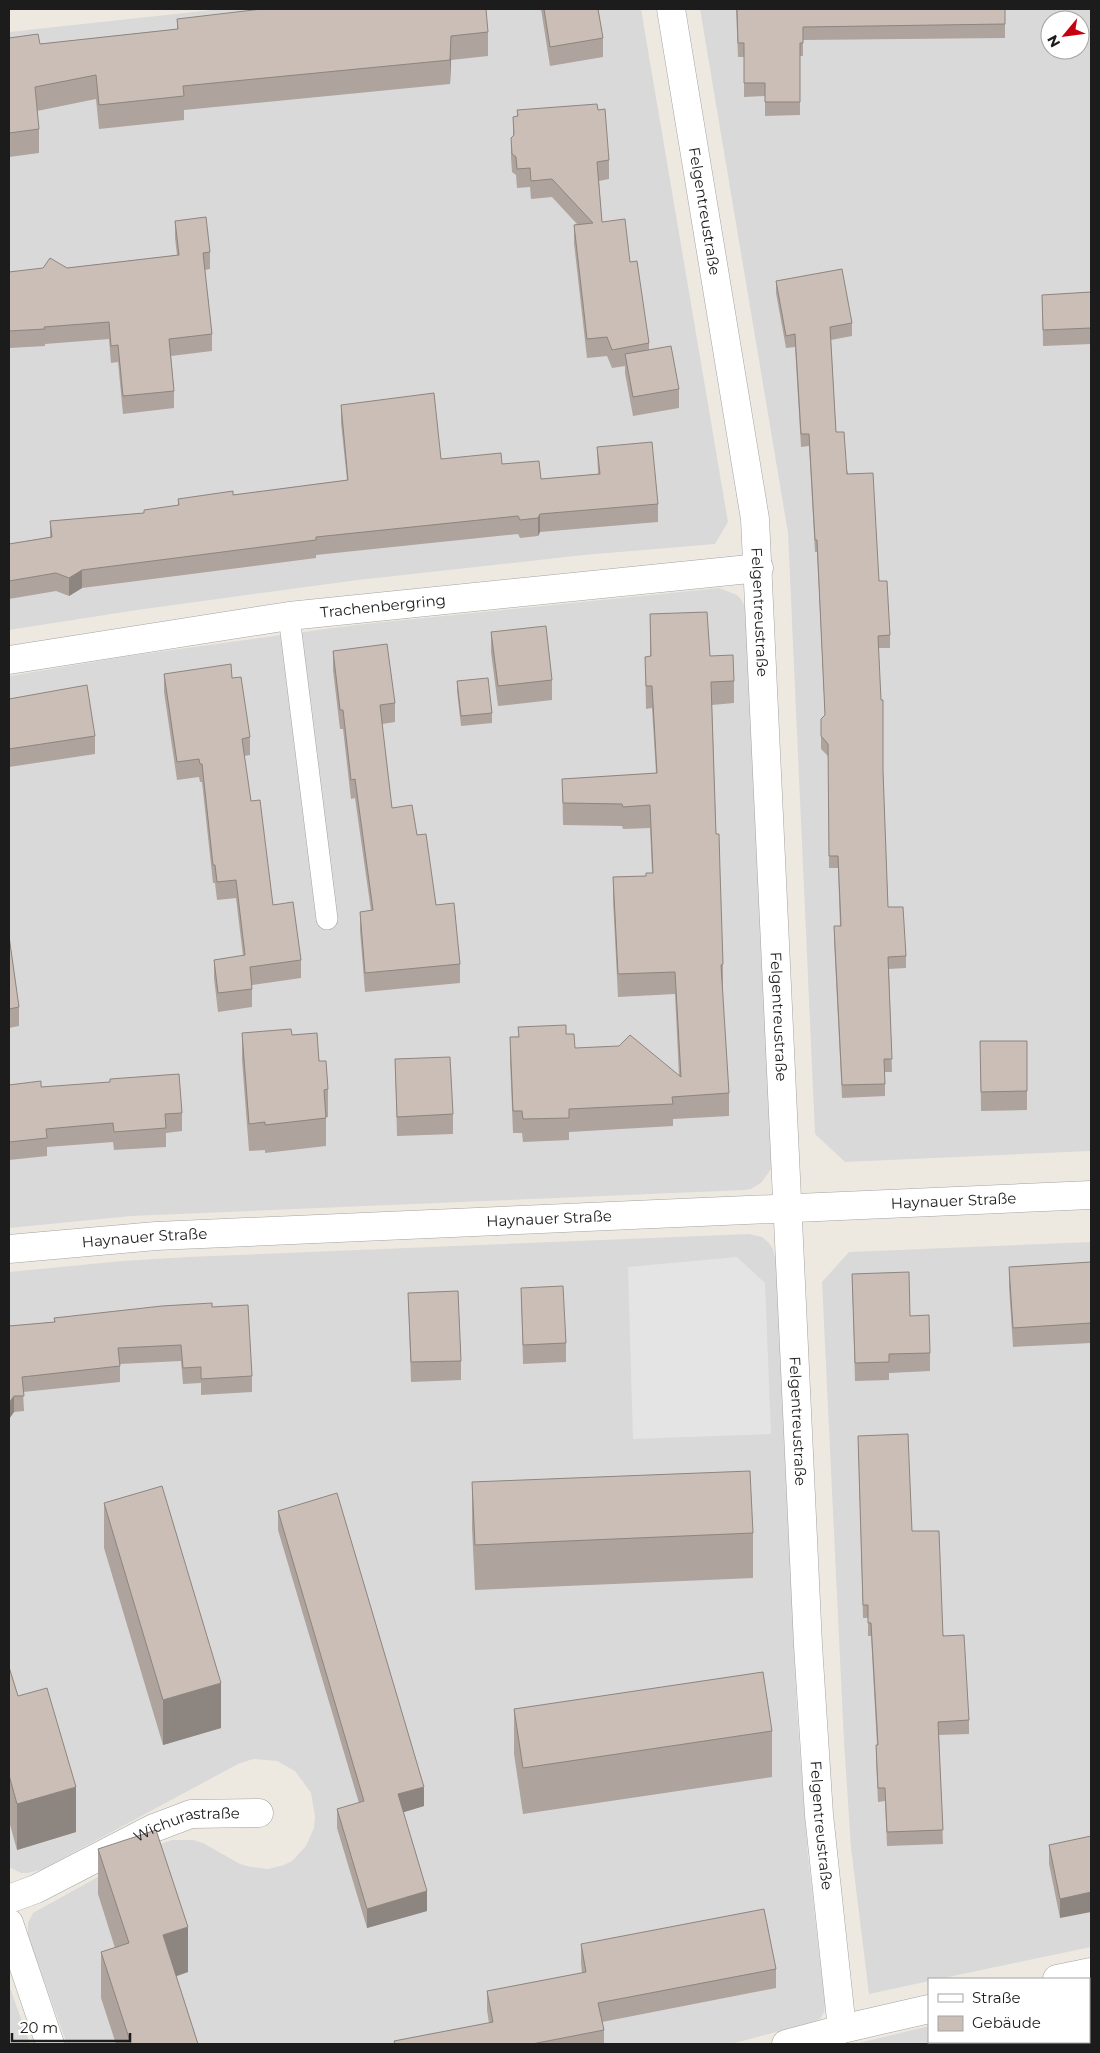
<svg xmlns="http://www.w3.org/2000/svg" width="1100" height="2053" font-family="Montserrat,sans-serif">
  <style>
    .residential { fill: #dad9d9; fill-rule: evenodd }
    .parking { fill: #e4e4e4 }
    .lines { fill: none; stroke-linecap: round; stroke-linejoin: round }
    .service-casing { stroke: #a3a3a3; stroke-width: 22 }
    .minor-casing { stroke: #a3a3a3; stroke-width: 29 }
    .service { stroke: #fff; stroke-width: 21 }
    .minor { stroke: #fff; stroke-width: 28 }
    .wall { fill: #aea39d }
    .shaded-wall { fill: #8d857f }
    .building { fill: #cabeb6; stroke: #8d857f }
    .labels { text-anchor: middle; stroke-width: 4; stroke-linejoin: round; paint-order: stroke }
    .street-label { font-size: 15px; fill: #1c1c1c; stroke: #fff }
  </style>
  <rect width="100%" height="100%" fill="#eee9e0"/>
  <path class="residential" d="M 221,9 L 641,9 L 728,522 L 715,544 L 584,555 L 358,580 L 137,610 L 9,630 L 9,32 Z
    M 700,9 L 1091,9 L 1091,1151 L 845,1162 L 815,1134 L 788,533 ZM 1050,20 L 1080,20 L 1080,50 L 1050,50 Z
    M 719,588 L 737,595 L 741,599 L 747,610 L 771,1143 L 771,1169 L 762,1182 L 751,1189 L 745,1190 L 131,1216 L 9,1228 L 9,676 L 129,656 L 355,625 Z
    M 749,1234 L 762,1237 L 769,1243 L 773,1249 L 776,1261 L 797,1711 L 808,1856 L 825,2004 L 824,2012 L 820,2019 L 814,2022 L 731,2044 L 67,2044 L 28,1936 L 28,1923 L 33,1913 L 152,1847 L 172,1840 L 193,1840 L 203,1843 L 240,1864 L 251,1867 L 268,1869 L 284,1865 L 292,1861 L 306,1846 L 314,1828 L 315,1817 L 311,1793 L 295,1771 L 277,1761 L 253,1759 L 238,1764 L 43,1869 L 28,1873 L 21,1873 L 9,1867 L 9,1272 L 122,1261 L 187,1257 Z
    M 1091,1242 L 1091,1947 L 939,1979 L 929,1979 L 929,1981 L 869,1994 L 851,1848 L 844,1742 L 822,1282 L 849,1252 Z
    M 9,1985 L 30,2044 L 9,2044 Z
    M 1089,1989 L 1091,1989 L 1091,2044 L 855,2044 L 929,2026 L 929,2042 L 1089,2042 Z"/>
  <path class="parking" d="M 737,1257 L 765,1283 L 771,1434 L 633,1439 L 628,1267 Z"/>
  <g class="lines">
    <defs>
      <path id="service" d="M 289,616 L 327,919"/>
      <g id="minor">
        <path id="s1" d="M 671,9 L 755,519 L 808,1645 L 819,1815 L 842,2029"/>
        <path id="s2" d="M 9,660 L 289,616 L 759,568"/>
        <path id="s3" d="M 9,1249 L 156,1236 L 1091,1195"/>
        <path id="s4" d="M 9,1899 L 36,1889 L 154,1828 L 191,1814 L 259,1813"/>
        <path d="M 9,1923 L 50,2044"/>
        <path d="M 1057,1979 L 1091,1972"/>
        <path d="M 786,2044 L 842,2029 L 929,2009"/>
      </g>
    </defs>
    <use href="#service" class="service-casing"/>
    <use href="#minor" class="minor-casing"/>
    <use href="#service" class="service"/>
    <use href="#minor" class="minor"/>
  </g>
  <path class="wall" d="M 541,9 L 598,9 L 603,38 L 603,57 L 550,66 Z
    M 736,9 L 1005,9 L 1005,38 L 803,40 L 803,56 L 800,56 L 800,115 L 765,116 L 765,96 L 744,97 L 744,57 L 738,57 Z
    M 177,19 L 488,32 L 488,56 L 451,60 L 450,84 L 184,110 L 184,120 L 99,129 L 96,99 L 37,111 L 39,129 L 39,153 L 9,157 L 9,38 L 40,44 L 177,29 Z
    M 517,110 L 598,110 L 609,160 L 609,179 L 599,181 L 602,222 L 630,262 L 649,343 L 649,350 L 679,389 L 679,408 L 633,416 L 625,373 L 625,366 L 612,368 L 607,356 L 587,358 L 574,243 L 574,225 L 577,224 L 552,197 L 531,199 L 530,187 L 517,188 L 516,175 L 512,172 L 511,157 L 511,138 L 513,136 L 513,117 L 517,116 Z
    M 175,221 L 210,252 L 210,269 L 205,270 L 212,334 L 212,351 L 171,356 L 174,391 L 174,408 L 123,414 L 118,362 L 111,363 L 109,339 L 45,344 L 45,346 L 9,348 L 9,272 L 67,268 L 177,255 L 175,238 Z
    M 776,281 L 852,323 L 852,336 L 831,340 L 836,432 L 879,581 L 890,635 L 890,648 L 878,648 L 888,907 L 906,956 L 906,968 L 889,969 L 892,1072 L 885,1072 L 885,1096 L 842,1098 L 834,939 L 834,926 L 840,926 L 838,868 L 829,868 L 828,756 L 821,749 L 821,719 L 825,715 L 817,552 L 815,552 L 809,446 L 801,447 L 795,347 L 786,348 L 776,293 Z
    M 1091,292 L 1091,344 L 1043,346 L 1042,295 Z
    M 341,405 L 441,459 L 502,464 L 541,479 L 598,474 L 597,447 L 658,504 L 658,522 L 540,532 L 538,536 L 520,538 L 518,534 L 316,555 L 316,558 L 82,588 L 69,596 L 56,591 L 9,599 L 9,544 L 50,537 L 50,521 L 144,513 L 178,505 L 178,499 L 233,495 L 347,480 L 341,423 Z
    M 650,614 L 710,656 L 734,681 L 734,703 L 712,705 L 716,834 L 723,964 L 723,987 L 722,987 L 729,1093 L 729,1116 L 673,1119 L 673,1126 L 569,1132 L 569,1140 L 523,1142 L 522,1133 L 513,1133 L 510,1060 L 510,1037 L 566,1034 L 575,1048 L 679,1076 L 675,994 L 618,997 L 613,900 L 613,877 L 646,876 L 652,873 L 650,828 L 623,829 L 622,826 L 563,825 L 562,779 L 656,773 L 652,708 L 646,709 L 645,657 L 650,656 Z
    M 491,632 L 552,680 L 552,700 L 498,706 L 491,652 Z
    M 333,651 L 395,703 L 395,722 L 382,724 L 392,808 L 417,835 L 436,905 L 460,964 L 460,983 L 365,992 L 360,931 L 360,912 L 371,911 L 355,798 L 351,799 L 343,729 L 340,729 L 333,670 Z
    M 164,674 L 232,678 L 250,737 L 250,755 L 244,756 L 251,801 L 273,905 L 301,960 L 301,978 L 252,985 L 252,1007 L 218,1012 L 214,978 L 214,960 L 243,956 L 236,898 L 217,900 L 215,883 L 213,883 L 202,782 L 200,782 L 199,777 L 177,780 L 164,692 Z
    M 457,681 L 492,713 L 492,723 L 461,726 L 457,691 Z
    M 9,699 L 95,736 L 95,754 L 9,767 Z
    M 9,936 L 19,1007 L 19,1026 L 9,1028 Z
    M 242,1033 L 292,1035 L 319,1061 L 328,1089 L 328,1117 L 326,1117 L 326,1146 L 265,1153 L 265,1150 L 249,1151 L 242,1060 Z
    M 980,1041 L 1027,1041 L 1027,1110 L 981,1111 Z
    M 395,1059 L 453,1114 L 453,1134 L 397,1136 Z
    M 9,1085 L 41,1087 L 182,1113 L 182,1131 L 166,1133 L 166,1147 L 114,1150 L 113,1142 L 47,1147 L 47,1156 L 9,1160 Z
    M 1091,1262 L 1091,1343 L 1013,1347 L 1009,1287 L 1009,1267 Z
    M 852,1274 L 910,1316 L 930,1353 L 930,1371 L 889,1373 L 889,1380 L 855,1381 Z
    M 521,1288 L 566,1343 L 566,1362 L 523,1364 Z
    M 408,1293 L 461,1361 L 461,1380 L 411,1382 Z
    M 212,1307 L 252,1376 L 252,1392 L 201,1395 L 201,1383 L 183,1384 L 181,1361 L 120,1364 L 120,1382 L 23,1392 L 24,1411 L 14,1412 L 9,1419 L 9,1326 L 54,1322 L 54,1318 Z
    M 858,1436 L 912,1531 L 969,1720 L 969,1734 L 939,1735 L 943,1844 L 887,1846 L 885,1801 L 878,1802 L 876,1759 L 876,1745 L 877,1745 L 871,1636 L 868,1636 L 868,1618 L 863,1618 Z
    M 472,1482 L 753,1533 L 753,1578 L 475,1590 L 472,1528 Z
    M 104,1503 L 221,1728 L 163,1745 L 104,1548 Z
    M 278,1511 L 424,1806 L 403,1812 L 427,1911 L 367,1928 L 337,1828 L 337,1809 L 359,1803 L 278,1530 Z
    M 9,1667 L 18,1696 L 76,1832 L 17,1850 L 9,1821 Z
    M 514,1709 L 772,1731 L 772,1777 L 523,1814 L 514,1754 Z
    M 1091,1836 L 1060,1918 L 1049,1864 L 1049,1845 Z
    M 98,1849 L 188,1972 L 176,1976 L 198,2044 L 116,2044 L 101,1998 L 101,1952 L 115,1948 L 98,1894 Z
    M 581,1944 L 776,1969 L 776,1988 L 602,2022 L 604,2030 L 604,2044 L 394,2044 L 394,2041 L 489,2023 L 487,2010 L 487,1991 L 582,1973 L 581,1963 Z"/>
  <path class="shaded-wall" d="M 451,36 L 451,60 L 450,84 L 450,60 Z
    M 540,514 L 540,532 L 538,536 L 538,518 Z
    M 82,570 L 82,588 L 69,596 L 69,578 Z
    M 14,1396 L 14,1412 L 9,1419 L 9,1403 Z
    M 221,1683 L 221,1728 L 163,1745 L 163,1700 Z
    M 76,1787 L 76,1832 L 17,1850 L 17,1804 Z
    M 424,1787 L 424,1806 L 398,1814 L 398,1794 Z
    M 427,1891 L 427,1911 L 367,1928 L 367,1909 Z
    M 1091,1892 L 1091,1912 L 1060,1918 L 1060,1899 Z
    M 188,1927 L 188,1972 L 163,1981 L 163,1935 Z"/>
  <path class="building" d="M 262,9 L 486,9 L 488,32 L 451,36 L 450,60 L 183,86 L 184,96 L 99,105 L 96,75 L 35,87 L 39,129 L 9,133 L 9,38 L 38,34 L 40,44 L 178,29 L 177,19 Z
    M 544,9 L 598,9 L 603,38 L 550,47 Z
    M 737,9 L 1005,9 L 1005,24 L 803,27 L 803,43 L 800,43 L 800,102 L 765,102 L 765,83 L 744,83 L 744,43 L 738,43 Z
    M 597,104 L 598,110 L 605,109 L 609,160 L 597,162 L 602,222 L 625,219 L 630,262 L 637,261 L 649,343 L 612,350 L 607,337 L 587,339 L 574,225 L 593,223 L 552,179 L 531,181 L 530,168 L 517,169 L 516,157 L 512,154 L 511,138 L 514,135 L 513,117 L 518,116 L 517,110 Z
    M 206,217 L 210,252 L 203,253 L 212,334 L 169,339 L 174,391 L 123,396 L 118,345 L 111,346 L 109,322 L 44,327 L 45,329 L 9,331 L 9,272 L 43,268 L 50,258 L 67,268 L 179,255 L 175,221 Z
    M 842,269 L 852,323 L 830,327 L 836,432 L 844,432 L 847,474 L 873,473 L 879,581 L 887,581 L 890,635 L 878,636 L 881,700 L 883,700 L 883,771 L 888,907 L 903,907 L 906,956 L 888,957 L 892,1059 L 884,1059 L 885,1084 L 842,1085 L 834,926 L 841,926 L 838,856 L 829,856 L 828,744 L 821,736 L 821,719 L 825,715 L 817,540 L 815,540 L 809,434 L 801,434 L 795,334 L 786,336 L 776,281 Z
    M 1091,292 L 1091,328 L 1043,330 L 1042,295 Z
    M 671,346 L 679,389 L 633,397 L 625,354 Z
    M 434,393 L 441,459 L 501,453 L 502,464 L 539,461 L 541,479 L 600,474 L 597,447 L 652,442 L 658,504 L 540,514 L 538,518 L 520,520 L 518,516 L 316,537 L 316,540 L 82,570 L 69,578 L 56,573 L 9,581 L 9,544 L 52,537 L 50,521 L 144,513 L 144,510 L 179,505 L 178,499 L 233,491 L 233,495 L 348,480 L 341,405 Z
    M 707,612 L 710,656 L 733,655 L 734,681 L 711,682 L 716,834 L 719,834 L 720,870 L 723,964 L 721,965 L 729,1093 L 672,1097 L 673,1104 L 569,1109 L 569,1118 L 523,1119 L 522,1111 L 513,1111 L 510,1037 L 519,1037 L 518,1027 L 566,1025 L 566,1034 L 574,1034 L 575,1048 L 619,1046 L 630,1035 L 681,1077 L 675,972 L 618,974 L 613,877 L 646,876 L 646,873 L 653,873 L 650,805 L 623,807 L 622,804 L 563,803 L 562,779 L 657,773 L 652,686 L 646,686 L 645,657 L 651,656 L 650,614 Z
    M 546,626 L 552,680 L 498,686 L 491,632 Z
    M 387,644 L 395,703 L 380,705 L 392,808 L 412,805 L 417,835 L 426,834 L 436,905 L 454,903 L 460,964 L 365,973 L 360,912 L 373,910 L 355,779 L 351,780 L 343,710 L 340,710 L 333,651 Z
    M 231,664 L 232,678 L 241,677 L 250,737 L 242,739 L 251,801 L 260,800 L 273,905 L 293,902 L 301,960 L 250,967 L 252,989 L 218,993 L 214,960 L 245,955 L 236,880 L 217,882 L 215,865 L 213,865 L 202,764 L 200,764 L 199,759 L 177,762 L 164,674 Z
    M 488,678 L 492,713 L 461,716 L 457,681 Z
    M 87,685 L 95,736 L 9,749 L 9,699 Z
    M 9,936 L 19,1007 L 9,1009 Z
    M 291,1029 L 292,1035 L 317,1033 L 319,1061 L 326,1061 L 328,1089 L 324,1090 L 326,1118 L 265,1125 L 265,1122 L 249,1124 L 242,1033 Z
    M 980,1041 L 1027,1041 L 1027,1091 L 981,1092 Z
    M 450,1057 L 453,1114 L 397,1117 L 395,1059 Z
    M 179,1074 L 182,1113 L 165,1114 L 166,1128 L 114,1132 L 113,1123 L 46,1129 L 47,1138 L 9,1142 L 9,1085 L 41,1081 L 41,1087 L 110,1082 L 110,1079 Z
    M 1091,1262 L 1091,1323 L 1013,1328 L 1009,1267 Z
    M 909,1272 L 910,1316 L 929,1315 L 930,1353 L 889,1354 L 889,1362 L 855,1363 L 852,1274 Z
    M 563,1286 L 566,1343 L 523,1345 L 521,1288 Z
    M 458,1291 L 461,1361 L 411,1362 L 408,1293 Z
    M 212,1303 L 212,1307 L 248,1305 L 252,1376 L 201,1379 L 201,1367 L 183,1368 L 181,1345 L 118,1348 L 120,1366 L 22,1377 L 24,1396 L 14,1396 L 9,1403 L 9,1326 L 55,1322 L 54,1318 L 162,1306 Z
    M 908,1434 L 912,1531 L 939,1531 L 943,1636 L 964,1635 L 969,1720 L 938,1722 L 943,1830 L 887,1832 L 885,1788 L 878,1788 L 876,1745 L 878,1745 L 871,1623 L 868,1623 L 868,1605 L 863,1605 L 858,1436 Z
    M 750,1471 L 753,1533 L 475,1545 L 472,1482 Z
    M 162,1486 L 221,1683 L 163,1700 L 104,1503 Z
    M 337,1493 L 424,1787 L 398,1794 L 427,1891 L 367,1909 L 337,1809 L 364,1801 L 278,1511 Z
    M 9,1667 L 18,1696 L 47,1688 L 76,1787 L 17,1804 L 9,1775 Z
    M 763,1672 L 772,1731 L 523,1768 L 514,1709 Z
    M 156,1830 L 188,1927 L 163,1935 L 198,2044 L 131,2044 L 101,1952 L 129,1943 L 98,1849 Z
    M 1091,1836 L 1091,1892 L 1060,1899 L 1049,1845 Z
    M 764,1909 L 776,1969 L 598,2003 L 604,2030 L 532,2044 L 395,2044 L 394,2041 L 493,2022 L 487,1991 L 586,1972 L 581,1944 Z
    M 1089,2028 L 1091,2028 L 1091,2044 L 1017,2044 L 1029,2042 L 1089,2042 Z"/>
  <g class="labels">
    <g class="street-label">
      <text dy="5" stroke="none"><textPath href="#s1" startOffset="205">Felgentreustraße</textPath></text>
      <text dy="5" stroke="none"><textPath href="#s2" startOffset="378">Trachenbergring</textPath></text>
      <text dy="5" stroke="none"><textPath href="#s1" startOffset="610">Felgentreustraße</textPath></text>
      <text dy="5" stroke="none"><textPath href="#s1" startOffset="1015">Felgentreustraße</textPath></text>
      <text dy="5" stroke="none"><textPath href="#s3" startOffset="946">Haynauer Straße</textPath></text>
      <text dy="5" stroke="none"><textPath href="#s3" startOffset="541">Haynauer Straße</textPath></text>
      <text dy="5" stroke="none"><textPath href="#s3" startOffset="136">Haynauer Straße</textPath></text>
      <text dy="5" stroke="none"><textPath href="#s1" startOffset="1420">Felgentreustraße</textPath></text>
      <text dy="5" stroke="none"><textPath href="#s1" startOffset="1825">Felgentreustraße</textPath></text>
      <text dy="5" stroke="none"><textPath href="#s4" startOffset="195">Wichurastraße</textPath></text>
    </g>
  </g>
  <rect width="1100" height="2053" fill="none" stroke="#1c1c1c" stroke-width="20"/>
  <rect x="928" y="1978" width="162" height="65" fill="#ffffff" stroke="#a4a4a4"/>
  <rect x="938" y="1994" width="25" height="8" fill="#ffffff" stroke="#a4a4a4"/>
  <text x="972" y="2003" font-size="15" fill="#1c1c1c">Straße</text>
  <rect x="938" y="2016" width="25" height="15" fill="#cabeb6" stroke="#a4a4a4"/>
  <text x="972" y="2028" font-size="15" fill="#1c1c1c">Gebäude</text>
  <g transform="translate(1065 35) rotate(241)"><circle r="24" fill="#ffffff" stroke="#a4a4a4"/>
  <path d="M0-4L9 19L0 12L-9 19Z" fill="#c7000f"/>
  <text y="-8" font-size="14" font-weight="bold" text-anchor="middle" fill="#1c1c1c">N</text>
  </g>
  <path d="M12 2033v8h118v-8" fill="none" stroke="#1c1c1c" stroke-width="2.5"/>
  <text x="20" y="2033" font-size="15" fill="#1c1c1c" stroke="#ffffff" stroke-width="4" paint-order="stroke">20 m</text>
</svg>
